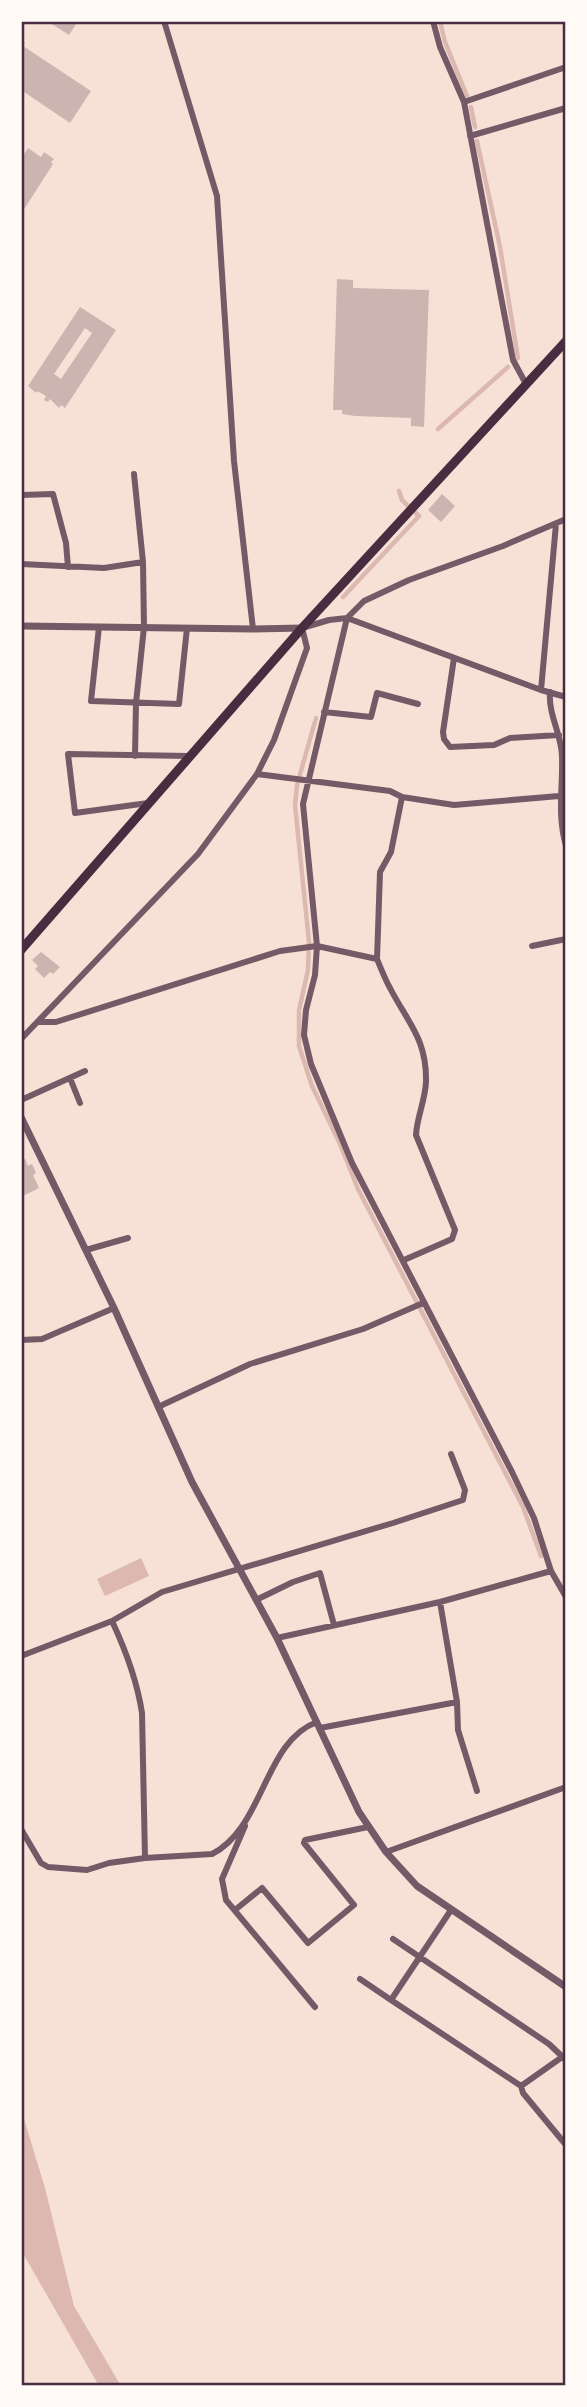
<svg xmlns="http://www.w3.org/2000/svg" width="587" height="2407" font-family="Roboto,sans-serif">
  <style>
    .water { fill: #dcb8b0 }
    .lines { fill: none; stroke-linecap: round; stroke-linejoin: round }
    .stream { stroke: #dcb8b0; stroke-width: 4.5 }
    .building { fill: #ccb4b1; fill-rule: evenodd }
    .minor { stroke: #755966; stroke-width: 6 }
    .tertiary { stroke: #755966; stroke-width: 7 }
    .primary { stroke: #4a2c40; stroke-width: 9 }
    .neatline { fill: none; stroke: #4a2c40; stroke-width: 2.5 }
  </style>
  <rect width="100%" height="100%" fill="#f7e1d7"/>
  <path class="water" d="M 141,1558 L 149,1576 L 105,1596 L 97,1579 Z
    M 21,2109 L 45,2188 L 74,2306 L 121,2386 L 99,2386 L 21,2250 Z"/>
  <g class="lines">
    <path class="stream" d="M 440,21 L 445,42 L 467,96
      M 471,107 L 475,127
      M 477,141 L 500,247 L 518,358 L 515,360
      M 438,429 L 508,367
      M 343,597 L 419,516 L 402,500 L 399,491
      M 316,718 L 297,785 L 295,805 L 309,942 L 308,970 L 299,1010 L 299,1046 L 312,1086 L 340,1144 L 358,1189 L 523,1507 L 541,1556"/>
  </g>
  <path class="building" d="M 47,21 L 78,21 L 69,35 Z
    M 21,40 L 25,43 L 23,46 L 91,91 L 70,123 L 21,90 Z
    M 28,148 L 41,157 L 44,152 L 54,159 L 51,162 L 53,164 L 21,214 L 21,159 Z
    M 337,279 L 353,280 L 353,288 L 429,290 L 424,427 L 411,426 L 411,418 L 355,416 L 342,414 L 342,410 L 333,410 Z
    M 80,307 L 116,330 L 65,408 L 61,405 L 59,408 L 50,399 L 48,402 L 44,400 L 46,396 L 37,391 L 36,393 L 28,386 ZM 85,328 L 92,333 L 61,379 L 54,374 Z
    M 442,494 L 455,506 L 441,522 L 428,510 Z
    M 41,952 L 60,967 L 53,974 L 50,972 L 44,978 L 35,969 L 38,966 L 32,960 Z
    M 25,1159 L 28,1166 L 32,1164 L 36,1173 L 33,1175 L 39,1188 L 21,1197 L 21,1160 Z"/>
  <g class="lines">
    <path class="minor" d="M 164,21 L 217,196 L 234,461 L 253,629
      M 433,21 L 440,47 L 464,102 L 513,360 L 526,384
      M 464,102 L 566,67
      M 470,136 L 566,108
      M 134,474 L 143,562 L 144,627 L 136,703 L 135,756
      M 21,495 L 53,494 L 66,543 L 68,567
      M 566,519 L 503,546 L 409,580 L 364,601 L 347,618 L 303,804 L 317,946 L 315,975 L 306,1010 L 304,1035 L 311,1064 L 352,1163 L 512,1472 L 534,1518 L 551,1571 L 566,1597
      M 21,564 L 104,568 L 143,562
      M 99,627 L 91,701 L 179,704 L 187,628
      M 454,658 L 443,732 L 444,739 L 450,747 L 494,745 L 510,738 L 559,735
      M 541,690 L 556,524
      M 550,692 C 548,715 562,735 562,757 C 563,789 557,814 566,846
      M 324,712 L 371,717 L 377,693 L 418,704
      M 257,774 L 390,791 L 402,797 L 391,852 L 380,872 L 377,959
      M 402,797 L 454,805 L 559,796
      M 148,803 L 75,813 L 68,754 L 190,756
      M 532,946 L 566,939
      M 39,1022 L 56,1022 L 280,951 L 317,946 L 377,959 C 381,969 385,979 390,988 C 408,1023 427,1039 426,1082 C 425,1101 417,1117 416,1135 L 455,1230 L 452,1239 L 404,1260
      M 21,1039 L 198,854 L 257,774 L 274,740 L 307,648 L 302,628 L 329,620 L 347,618 L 541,690 L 566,697
      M 70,1078 L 80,1103
      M 21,1100 L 85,1071
      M 86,1250 L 128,1238
      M 21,1340 L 42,1339 L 114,1308
      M 158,1407 L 250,1364 L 363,1329 L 423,1303
      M 256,1600 L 293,1582 L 320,1573 L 334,1625
      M 440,1602 L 457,1702 L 458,1730 L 477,1791
      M 112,1621 C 126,1651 137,1680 142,1713 L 145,1858
      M 277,1638 L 440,1602 L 551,1571
      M 21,1656 L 112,1621 L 162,1592 L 393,1523 L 463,1500 L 465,1490 L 451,1454
      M 320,1728 L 457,1702
      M 566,1766 L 566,1767
      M 245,1826 L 222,1879 L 226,1900 L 315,2007
      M 21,1829 L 41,1863 L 48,1867 L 87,1870 L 109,1863 L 145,1858 L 212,1854 C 264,1828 264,1741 317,1722
      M 386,1852 L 566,1787
      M 235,1910 L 262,1888 L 308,1943 L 354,1905 L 304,1843 L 305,1840 L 368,1827
      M 451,1910 L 391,2000 L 521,2086 L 523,2093 L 566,2145
      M 393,1939 L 549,2044 L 566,2060
      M 360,1979 L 391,2000
      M 521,2086 L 565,2055"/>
    <path class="tertiary" d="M 21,626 L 253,629 L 302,628
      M 21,1117 L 114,1308 L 192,1482 L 277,1638 L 359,1812 L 386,1852 L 417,1886 L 566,1987"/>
    <path class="primary" d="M 21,950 L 302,628 L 566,341"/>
  </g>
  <rect width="587" height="2407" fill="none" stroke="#fffaf5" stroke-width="46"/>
  <rect x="23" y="23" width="541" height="2361" class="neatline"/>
</svg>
